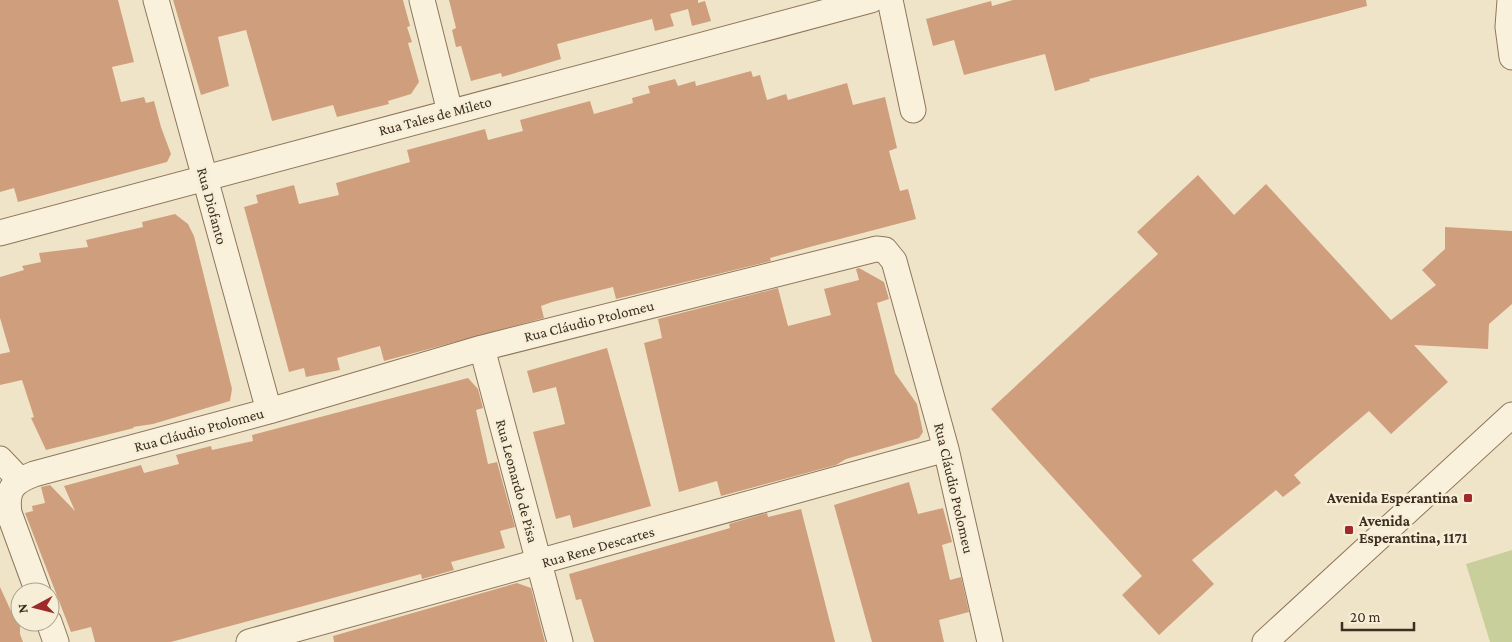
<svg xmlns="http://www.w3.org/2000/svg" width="1512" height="642" font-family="'Crimson Pro',serif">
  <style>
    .green { fill: #c9cf9b }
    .building { fill: #cf9f7d }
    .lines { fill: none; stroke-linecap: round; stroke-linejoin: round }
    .minor-casing { stroke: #8d765c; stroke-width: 27 }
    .minor { stroke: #faf1dc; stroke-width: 25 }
    .poi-dot { fill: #9e2a2b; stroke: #f7eed8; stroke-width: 2 }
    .labels { text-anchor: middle; stroke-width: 5; stroke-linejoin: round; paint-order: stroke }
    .street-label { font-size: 15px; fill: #3d2e20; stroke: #f7eed8 }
    .poi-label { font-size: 15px; font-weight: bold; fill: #3d2e20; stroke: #f7eed8; text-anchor: end }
  </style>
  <rect width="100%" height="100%" fill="#f0e4c8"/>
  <path class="green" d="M 1512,550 L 1512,642 L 1490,642 L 1466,564 Z"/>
  <path class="building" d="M 0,0 L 118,0 L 134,62 L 112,67 L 121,102 L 144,97 L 146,103 L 154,101 L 161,127 L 171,154 L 167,162 L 18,202 L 14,188 L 0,192 Z
    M 173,0 L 403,0 L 410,26 L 407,27 L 412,42 L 408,43 L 419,82 L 411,94 L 388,101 L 389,104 L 337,117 L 333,105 L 272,121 L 246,30 L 218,37 L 229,86 L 201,95 Z
    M 449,0 L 698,0 L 698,3 L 705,1 L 711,21 L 692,26 L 688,9 L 670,14 L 674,26 L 655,31 L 652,19 L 557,44 L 561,59 L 502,77 L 501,73 L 471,81 L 461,46 L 456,47 L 452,30 L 456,28 Z
    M 1013,0 L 1366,0 L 1367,6 L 1089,79 L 1090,81 L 1055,91 L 1045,54 L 964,75 L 954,40 L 933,46 L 926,19 L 991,1 L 992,6 Z
    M 751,71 L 753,77 L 760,75 L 767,100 L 786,94 L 788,100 L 847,83 L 853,105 L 885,97 L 897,148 L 889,151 L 900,191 L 908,189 L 916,219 L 817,245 L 770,258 L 771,261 L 616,299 L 613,287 L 552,302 L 541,306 L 544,318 L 384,361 L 380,346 L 337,358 L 340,370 L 306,377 L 304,368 L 289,372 L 244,207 L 258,203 L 256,195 L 294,185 L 299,204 L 339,195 L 336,183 L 410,162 L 407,150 L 485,129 L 488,140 L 523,131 L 520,120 L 590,101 L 594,114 L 633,103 L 632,98 L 650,93 L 648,86 L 675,79 L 678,86 L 695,81 L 696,86 Z
    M 1198,175 L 1234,215 L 1266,184 L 1391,320 L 1436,285 L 1422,270 L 1445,249 L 1445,227 L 1512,231 L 1512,304 L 1489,324 L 1488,349 L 1414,345 L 1448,382 L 1391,434 L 1369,411 L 1294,475 L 1301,483 L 1283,497 L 1276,490 L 1192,560 L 1214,584 L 1159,635 L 1122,595 L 1142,576 L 991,409 L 1158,254 L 1137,232 Z
    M 175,214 L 188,224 L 194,236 L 232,389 L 230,401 L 153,424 L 133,427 L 134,428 L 46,450 L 31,418 L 34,417 L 22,380 L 0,385 L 0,354 L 10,352 L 0,318 L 0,277 L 24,270 L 22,266 L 41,262 L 39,253 L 88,247 L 86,240 L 143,227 L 142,222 Z
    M 859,268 L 884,282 L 889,299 L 877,303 L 895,373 L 917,404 L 923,432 L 919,438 L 846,459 L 836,465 L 721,496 L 717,481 L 679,492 L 644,343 L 662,338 L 658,319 L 778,288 L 788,326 L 831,315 L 824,289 L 859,280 L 856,269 Z
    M 607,348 L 651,506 L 573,528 L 570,515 L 556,519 L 533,432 L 565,424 L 556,387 L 533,393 L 527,371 Z
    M 468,378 L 478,389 L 483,408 L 476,410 L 488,464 L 497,462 L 515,527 L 500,531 L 505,548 L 451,562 L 454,570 L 422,579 L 421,574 L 171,642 L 95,642 L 91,627 L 71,632 L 25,513 L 33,511 L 32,506 L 45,503 L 41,487 L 50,485 L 75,511 L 64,486 L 141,465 L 144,473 L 179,464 L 176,455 L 211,446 L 212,450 L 253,441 L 252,435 Z
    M 909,482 L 918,514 L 943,508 L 952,542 L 942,545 L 950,580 L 961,577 L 969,612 L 939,620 L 944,642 L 872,642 L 834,505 Z
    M 801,509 L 835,642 L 594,642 L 581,599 L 576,600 L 569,574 L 730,528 L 729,524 L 767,513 L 768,517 Z
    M 517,583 L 531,588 L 545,642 L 334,642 L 333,636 Z
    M 0,587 L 11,611 L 20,608 L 20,634 L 23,642 L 0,642 Z"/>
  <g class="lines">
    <defs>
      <path id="minor" d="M 156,0 L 269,411
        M 422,0 L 450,112
        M 890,0 L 913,110
        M 1510,0 L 1508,27 L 1512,57
        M 0,233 L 871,0
        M 482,348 L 560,642
        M 0,459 L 19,479
        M 38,592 L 9,513 C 6,489 13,482 34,474 L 269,411 L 482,348 L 876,249 L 885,250 L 894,261 L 946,449 L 990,642
        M 49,622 L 56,642
        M 249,642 L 946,449
        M 1265,642 L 1512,415"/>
    </defs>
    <use href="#minor" class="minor-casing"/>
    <use href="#minor" class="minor"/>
  </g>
  <g class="poi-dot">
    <rect x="1463" y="493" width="10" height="10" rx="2.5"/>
    <rect x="1344" y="525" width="10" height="10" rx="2.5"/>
  </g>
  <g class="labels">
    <g class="street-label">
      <text transform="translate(435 116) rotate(-15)" y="5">Rua Tales de Mileto</text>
      <text transform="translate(212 206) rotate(75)" y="5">Rua Diofanto</text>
      <text transform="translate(589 321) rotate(-14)" y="5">Rua Cláudio Ptolomeu</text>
      <text transform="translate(199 430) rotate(-15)" y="5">Rua Cláudio Ptolomeu</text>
      <text transform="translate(517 481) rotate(75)" y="5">Rua Leonardo de Pisa</text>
      <text transform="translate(954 488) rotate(77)" y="5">Rua Cláudio Ptolomeu</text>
      <text transform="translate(598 547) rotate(-16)" y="5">Rua Rene Descartes</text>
    </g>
    <g class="poi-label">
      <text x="1458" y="503">Avenida Esperantina</text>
      <text x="1359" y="526" text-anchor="start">Avenida<tspan x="1359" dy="17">Esperantina, 1171</tspan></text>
    </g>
  </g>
  <g transform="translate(35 607) rotate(263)"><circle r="24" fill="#f7eed8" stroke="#ada18e"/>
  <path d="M0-4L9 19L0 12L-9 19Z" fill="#9e2a2b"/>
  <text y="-8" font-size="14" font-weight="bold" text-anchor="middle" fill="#3d2e20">N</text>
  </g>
  <path d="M1342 622v8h72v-8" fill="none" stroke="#3d2e20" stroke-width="2.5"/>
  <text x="1350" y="622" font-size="15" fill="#3d2e20" stroke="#f7eed8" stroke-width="4" paint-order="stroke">20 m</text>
</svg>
